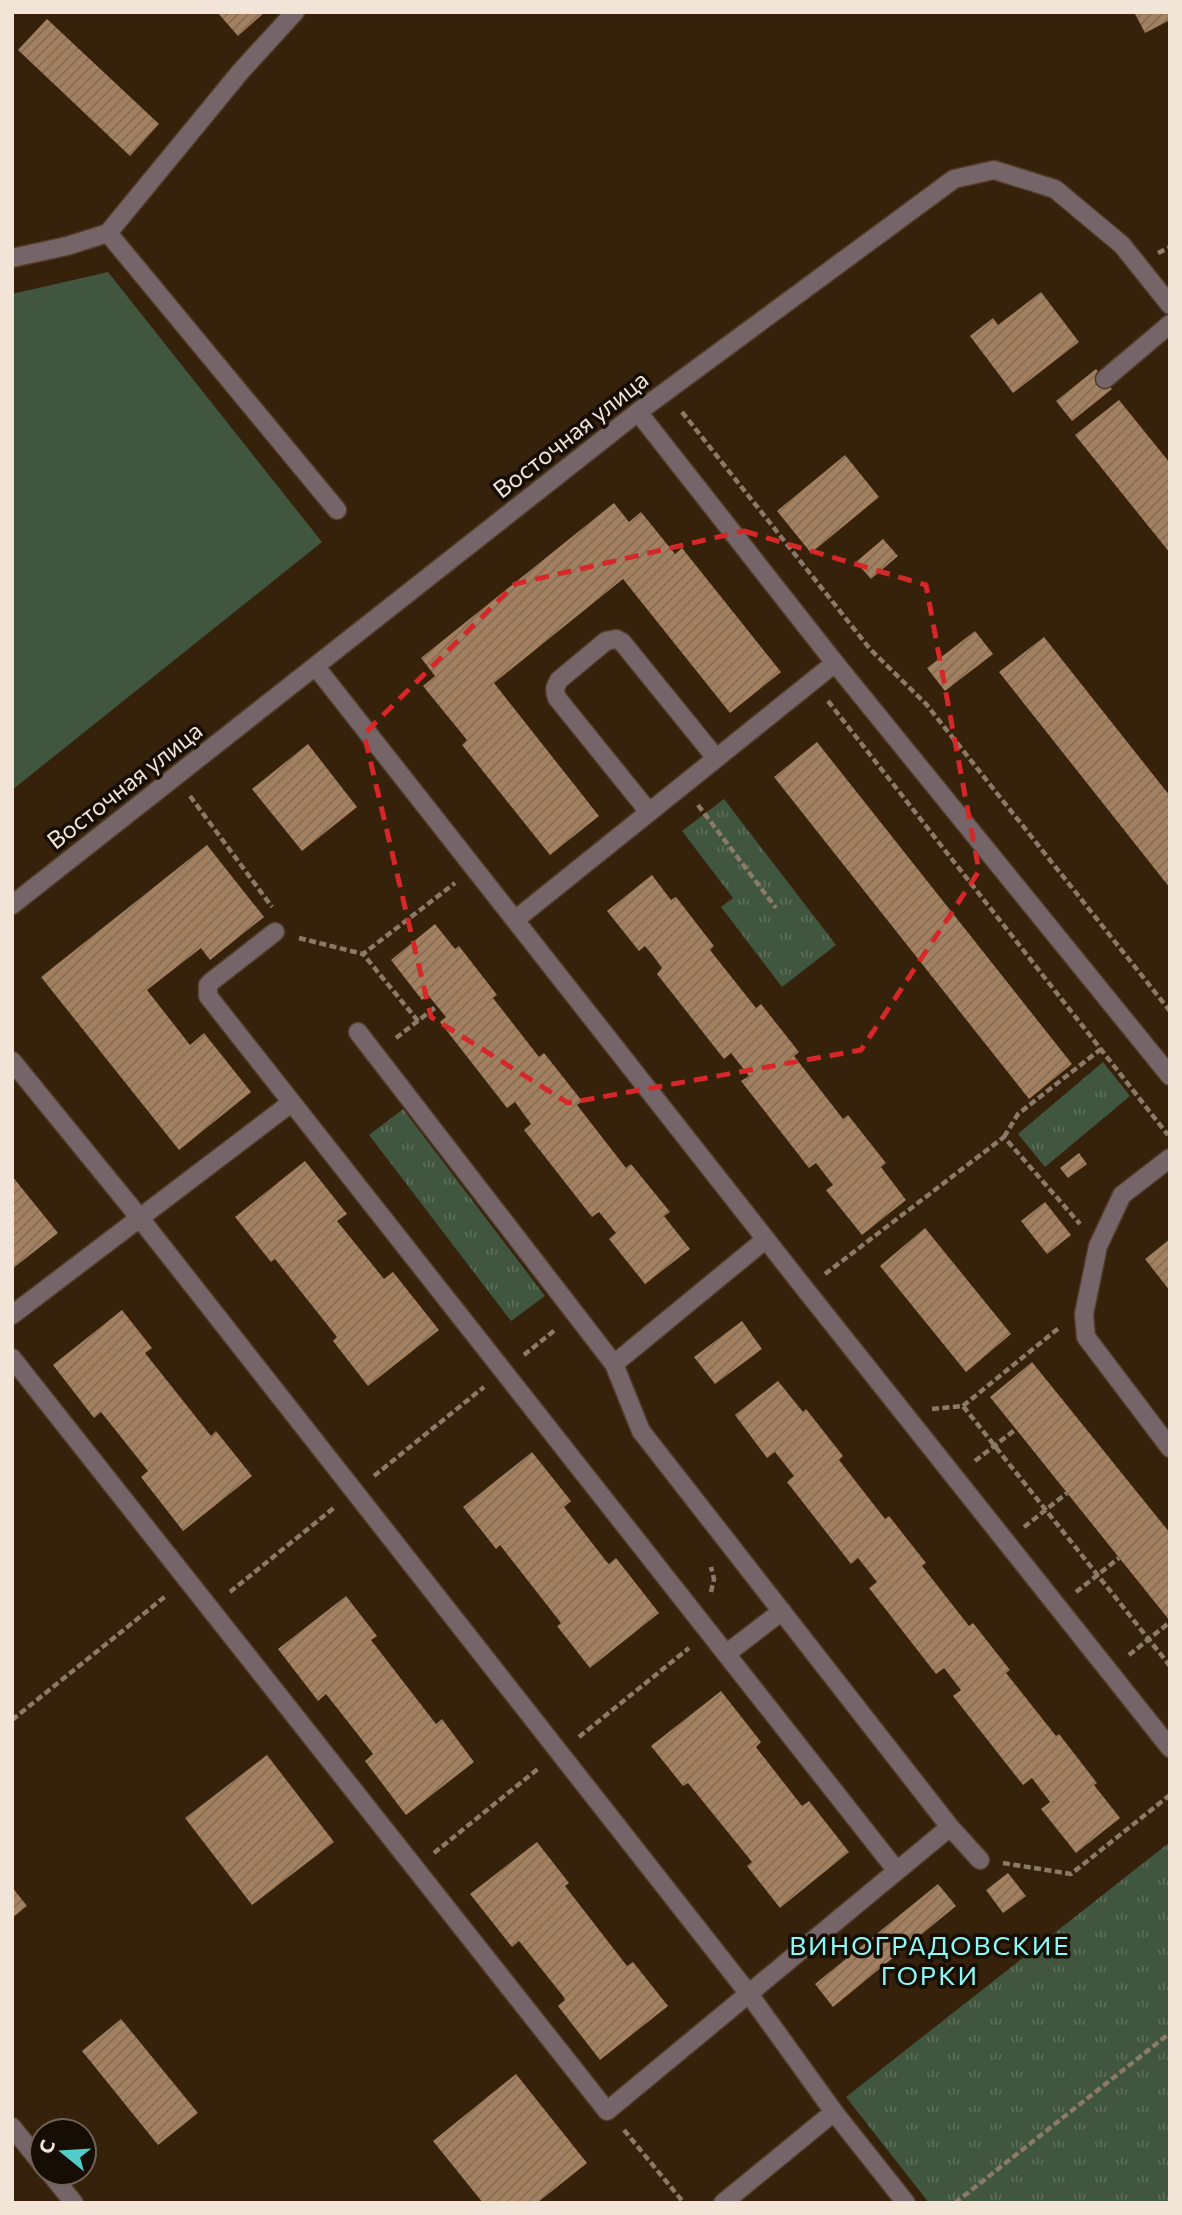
<svg xmlns="http://www.w3.org/2000/svg" width="1182" height="2215" font-family="Commissioner,sans-serif">
  <style>
    .grass { fill: url(#grass-tufts) }
    .garden { fill: #40563e }
    .building { fill: url(#building-hatch) }
    .lines { fill: none; stroke-linecap: round; stroke-linejoin: round }
    .minor-casing { stroke: #503c28; stroke-width: 21 }
    .path { stroke: #8c7a69; stroke-width: 4.5; stroke-dasharray: 7 3.5; stroke-linecap: butt }
    .minor { stroke: #756569; stroke-width: 18 }
    .marked { fill: none; stroke: #d62828; stroke-width: 5; stroke-dasharray: 14 9; stroke-linejoin: round }
    .labels { text-anchor: middle; stroke-width: 7; stroke-linejoin: round; paint-order: stroke }
    .street-label { font-size: 24px; fill: #f2e4d7; stroke: #160d05 }
    .neighbourhood-label { font-size: 26px; letter-spacing: 2px; fill: #8df9f6; stroke: #160d05 }
  </style>
  <defs>
    <pattern id="grass-tufts" width="24" height="20" patternUnits="userSpaceOnUse" patternTransform="scale(1.75)"><rect width="24" height="20" fill="#40563e"/><path d="M3 7l-1-3M5 7V3M7 7l1-3M15 17l-1-3M17 17v-4M19 17l1-3" fill="none" stroke="#5c6e59"/></pattern>
    <pattern id="building-hatch" width="6" height="6" patternUnits="userSpaceOnUse" patternTransform="scale(1.75)"><rect width="6" height="6" fill="#a38160"/><path d="M-1 1l2-2M0 6l6-6M5 7l2-2" fill="none" stroke="#846c55"/></pattern>
  </defs>
  <rect width="100%" height="100%" fill="#36210b"/>
  <path class="grass" d="M 724,799 L 836,945 L 782,987 L 721,907 L 733,898 L 682,831 Z
    M 1103,1062 L 1130,1096 L 1045,1167 L 1018,1134 Z
    M 403,1109 L 545,1296 L 511,1321 L 369,1135 Z
    M 1170,1842 L 1170,2203 L 929,2203 L 846,2097 Z"/>
  <path class="garden" d="M 108,272 L 322,542 L 12,790 L 12,294 Z"/>
  <path class="building" d="M 217,12 L 265,12 L 238,36 Z
    M 1134,12 L 1169,12 L 1170,20 L 1145,33 Z
    M 47,19 L 159,124 L 130,156 L 18,50 Z
    M 1041,292 L 1079,342 L 1013,393 L 970,336 L 993,318 L 998,325 Z
    M 1096,369 L 1112,389 L 1072,421 L 1056,401 Z
    M 1119,400 L 1170,463 L 1170,553 L 1075,435 Z
    M 845,455 L 879,497 L 811,553 L 777,511 Z
    M 614,503 L 629,522 L 641,512 L 675,554 L 682,548 L 781,672 L 730,713 L 623,579 L 494,683 L 599,816 L 550,855 L 462,745 L 467,740 L 423,686 L 435,676 L 421,658 Z
    M 883,539 L 898,556 L 871,579 L 856,562 Z
    M 975,631 L 993,654 L 945,691 L 927,668 Z
    M 1044,637 L 1170,796 L 1170,888 L 999,672 Z
    M 817,742 L 1072,1064 L 1029,1099 L 774,777 Z
    M 308,744 L 357,807 L 302,851 L 252,789 Z
    M 207,845 L 264,917 L 210,960 L 201,948 L 147,990 L 190,1045 L 204,1033 L 251,1092 L 179,1150 L 41,977 Z
    M 652,875 L 671,900 L 676,897 L 714,946 L 710,950 L 756,1008 L 761,1004 L 799,1052 L 794,1056 L 843,1119 L 848,1115 L 886,1163 L 881,1167 L 906,1200 L 862,1235 L 826,1190 L 833,1185 L 816,1163 L 809,1168 L 741,1081 L 749,1076 L 731,1053 L 724,1059 L 657,974 L 662,968 L 654,957 L 645,946 L 639,951 L 607,911 Z
    M 435,924 L 455,949 L 459,946 L 497,995 L 493,998 L 539,1057 L 544,1053 L 582,1101 L 577,1105 L 626,1168 L 631,1164 L 670,1212 L 664,1216 L 690,1249 L 645,1284 L 609,1239 L 616,1233 L 599,1212 L 592,1217 L 524,1130 L 531,1124 L 515,1102 L 507,1108 L 440,1022 L 446,1017 L 428,995 L 422,1000 L 391,960 Z
    M 1079,1153 L 1087,1164 L 1068,1178 L 1060,1168 Z
    M 305,1161 L 347,1214 L 337,1221 L 384,1279 L 393,1272 L 439,1330 L 368,1386 L 333,1341 L 337,1337 L 275,1259 L 271,1262 L 235,1217 Z
    M 12,1176 L 58,1233 L 12,1269 Z
    M 1045,1202 L 1071,1235 L 1047,1254 L 1021,1221 Z
    M 925,1228 L 1011,1334 L 966,1372 L 880,1266 Z
    M 1170,1239 L 1170,1291 L 1145,1259 Z
    M 122,1310 L 152,1348 L 145,1353 L 211,1436 L 216,1431 L 252,1476 L 183,1531 L 141,1477 L 148,1471 L 101,1412 L 94,1418 L 53,1365 Z
    M 742,1321 L 762,1349 L 715,1384 L 694,1357 Z
    M 1032,1362 L 1170,1533 L 1170,1621 L 990,1397 Z
    M 778,1381 L 803,1412 L 806,1409 L 843,1456 L 839,1460 L 885,1519 L 889,1516 L 926,1563 L 922,1566 L 969,1626 L 973,1623 L 1010,1670 L 1006,1673 L 1056,1736 L 1059,1734 L 1097,1783 L 1094,1785 L 1120,1818 L 1076,1853 L 1041,1809 L 1050,1802 L 1032,1778 L 1023,1785 L 953,1696 L 961,1690 L 944,1668 L 936,1674 L 869,1588 L 877,1582 L 858,1558 L 851,1564 L 787,1482 L 794,1476 L 775,1452 L 767,1458 L 735,1415 Z
    M 532,1452 L 571,1501 L 564,1507 L 606,1561 L 609,1564 L 616,1558 L 659,1613 L 590,1668 L 557,1626 L 561,1623 L 500,1545 L 496,1549 L 463,1507 Z
    M 346,1596 L 377,1636 L 371,1640 L 436,1724 L 442,1719 L 474,1762 L 406,1815 L 365,1761 L 373,1754 L 370,1750 L 326,1694 L 318,1701 L 278,1649 Z
    M 721,1691 L 761,1742 L 756,1747 L 759,1751 L 802,1806 L 809,1801 L 849,1852 L 780,1908 L 747,1866 L 752,1862 L 688,1783 L 683,1786 L 651,1746 Z
    M 267,1755 L 334,1842 L 252,1905 L 185,1818 Z
    M 537,1842 L 569,1883 L 565,1886 L 627,1966 L 633,1962 L 668,2006 L 600,2060 L 558,2006 L 565,2000 L 563,1996 L 519,1941 L 512,1947 L 470,1894 Z
    M 1008,1873 L 1026,1896 L 1003,1913 L 986,1890 Z
    M 938,1884 L 956,1906 L 833,2007 L 815,1984 Z
    M 12,1887 L 27,1906 L 12,1918 Z
    M 121,2019 L 198,2113 L 158,2145 L 82,2051 Z
    M 516,2074 L 587,2163 L 537,2203 L 483,2203 L 433,2141 Z"/>
  <g class="lines">
    <defs>
      <path id="minor" d="M 108,233 L 241,71 L 295,12
        M 12,258 L 67,246 L 108,233 L 337,510
        M 1105,379 L 1170,324
        M 638,412 L 835,663 L 1170,1076
        M 316,667 L 805,1289 L 1170,1748
        M 649,812 L 557,698 C 554,690 555,687 559,680 L 606,641 L 616,639 L 622,642 L 716,758
        M 12,905 L 638,412 L 954,179 L 994,170 L 1055,189 L 1122,245 L 1170,305
        M 515,920 L 835,663
        M 275,932 L 212,981 L 208,985 L 208,996 L 897,1871
        M 358,1032 L 614,1364 L 641,1431 L 950,1827 L 980,1860
        M 12,1061 L 139,1217 L 749,1994 L 834,2112 L 906,2203
        M 1170,1158 L 1122,1195 L 1098,1246 L 1084,1314 L 1086,1337 L 1170,1448
        M 12,1315 L 291,1103
        M 12,1358 L 607,2111 L 950,1827
        M 614,1364 L 766,1239
        M 726,1654 L 782,1611
        M 12,2127 L 42,2164
        M 50,2173 L 74,2203
        M 723,2203 L 834,2112"/>
    </defs>
    <use href="#minor" class="minor-casing"/>
    <path class="path" d="M 1158,253 L 1170,247
      M 682,412 L 870,649 L 926,704 L 1170,1011
      M 828,701 L 1168,1135
      M 190,796 L 272,907
      M 698,805 L 776,908
      M 299,938 L 363,954
      M 418,1021 L 363,954 L 455,883
      M 396,1038 L 437,1006
      M 1004,1137 L 1018,1114 L 1101,1049
      M 825,1274 L 1004,1137 L 1080,1224
      M 524,1355 L 555,1330
      M 963,1406 L 1060,1327
      M 932,1409 L 963,1406 L 1170,1666
      M 975,1461 L 1016,1429
      M 374,1476 L 484,1387
      M 1024,1527 L 1067,1493
      M 230,1592 L 335,1507
      M 711,1592 L 714,1579 L 711,1567
      M 1076,1592 L 1119,1558
      M 1129,1655 L 1170,1622
      M 12,1720 L 167,1595
      M 579,1737 L 689,1648
      M 434,1853 L 539,1768
      M 1003,1863 L 1071,1874 L 1170,1795
      M 624,2130 L 684,2203
      M 955,2203 L 1170,2033"/>
    <use href="#minor" class="minor"/>
  </g>
  <path class="marked" d="M 744,531 L 926,585 L 979,871 L 861,1050 L 568,1103 L 431,1017 L 364,734 L 515,584 Z"/>
  <g class="labels">
    <g class="street-label">
      <text transform="translate(571 435) rotate(-38)" y="8">Восточная улица</text>
      <text transform="translate(125 786) rotate(-38)" y="8">Восточная улица</text>
    </g>
    <g class="neighbourhood-label">
      <text x="930" y="1955">ВИНОГРАДОВСКИЕ<tspan x="930" dy="30">ГОРКИ</tspan></text>
    </g>
  </g>
  <rect width="1182" height="2215" fill="none" stroke="#f2e4d7" stroke-width="28"/>
  <g transform="translate(63 2152) rotate(288)"><circle r="33" fill="#160d05" stroke="#6e6359" stroke-width="2"/>
  <path d="M0-5L12 26L0 18L-12 26Z" fill="#53cdca"/>
  <text y="-10" font-size="19" font-weight="bold" text-anchor="middle" fill="#f2e4d7">С</text>
  </g>
</svg>
